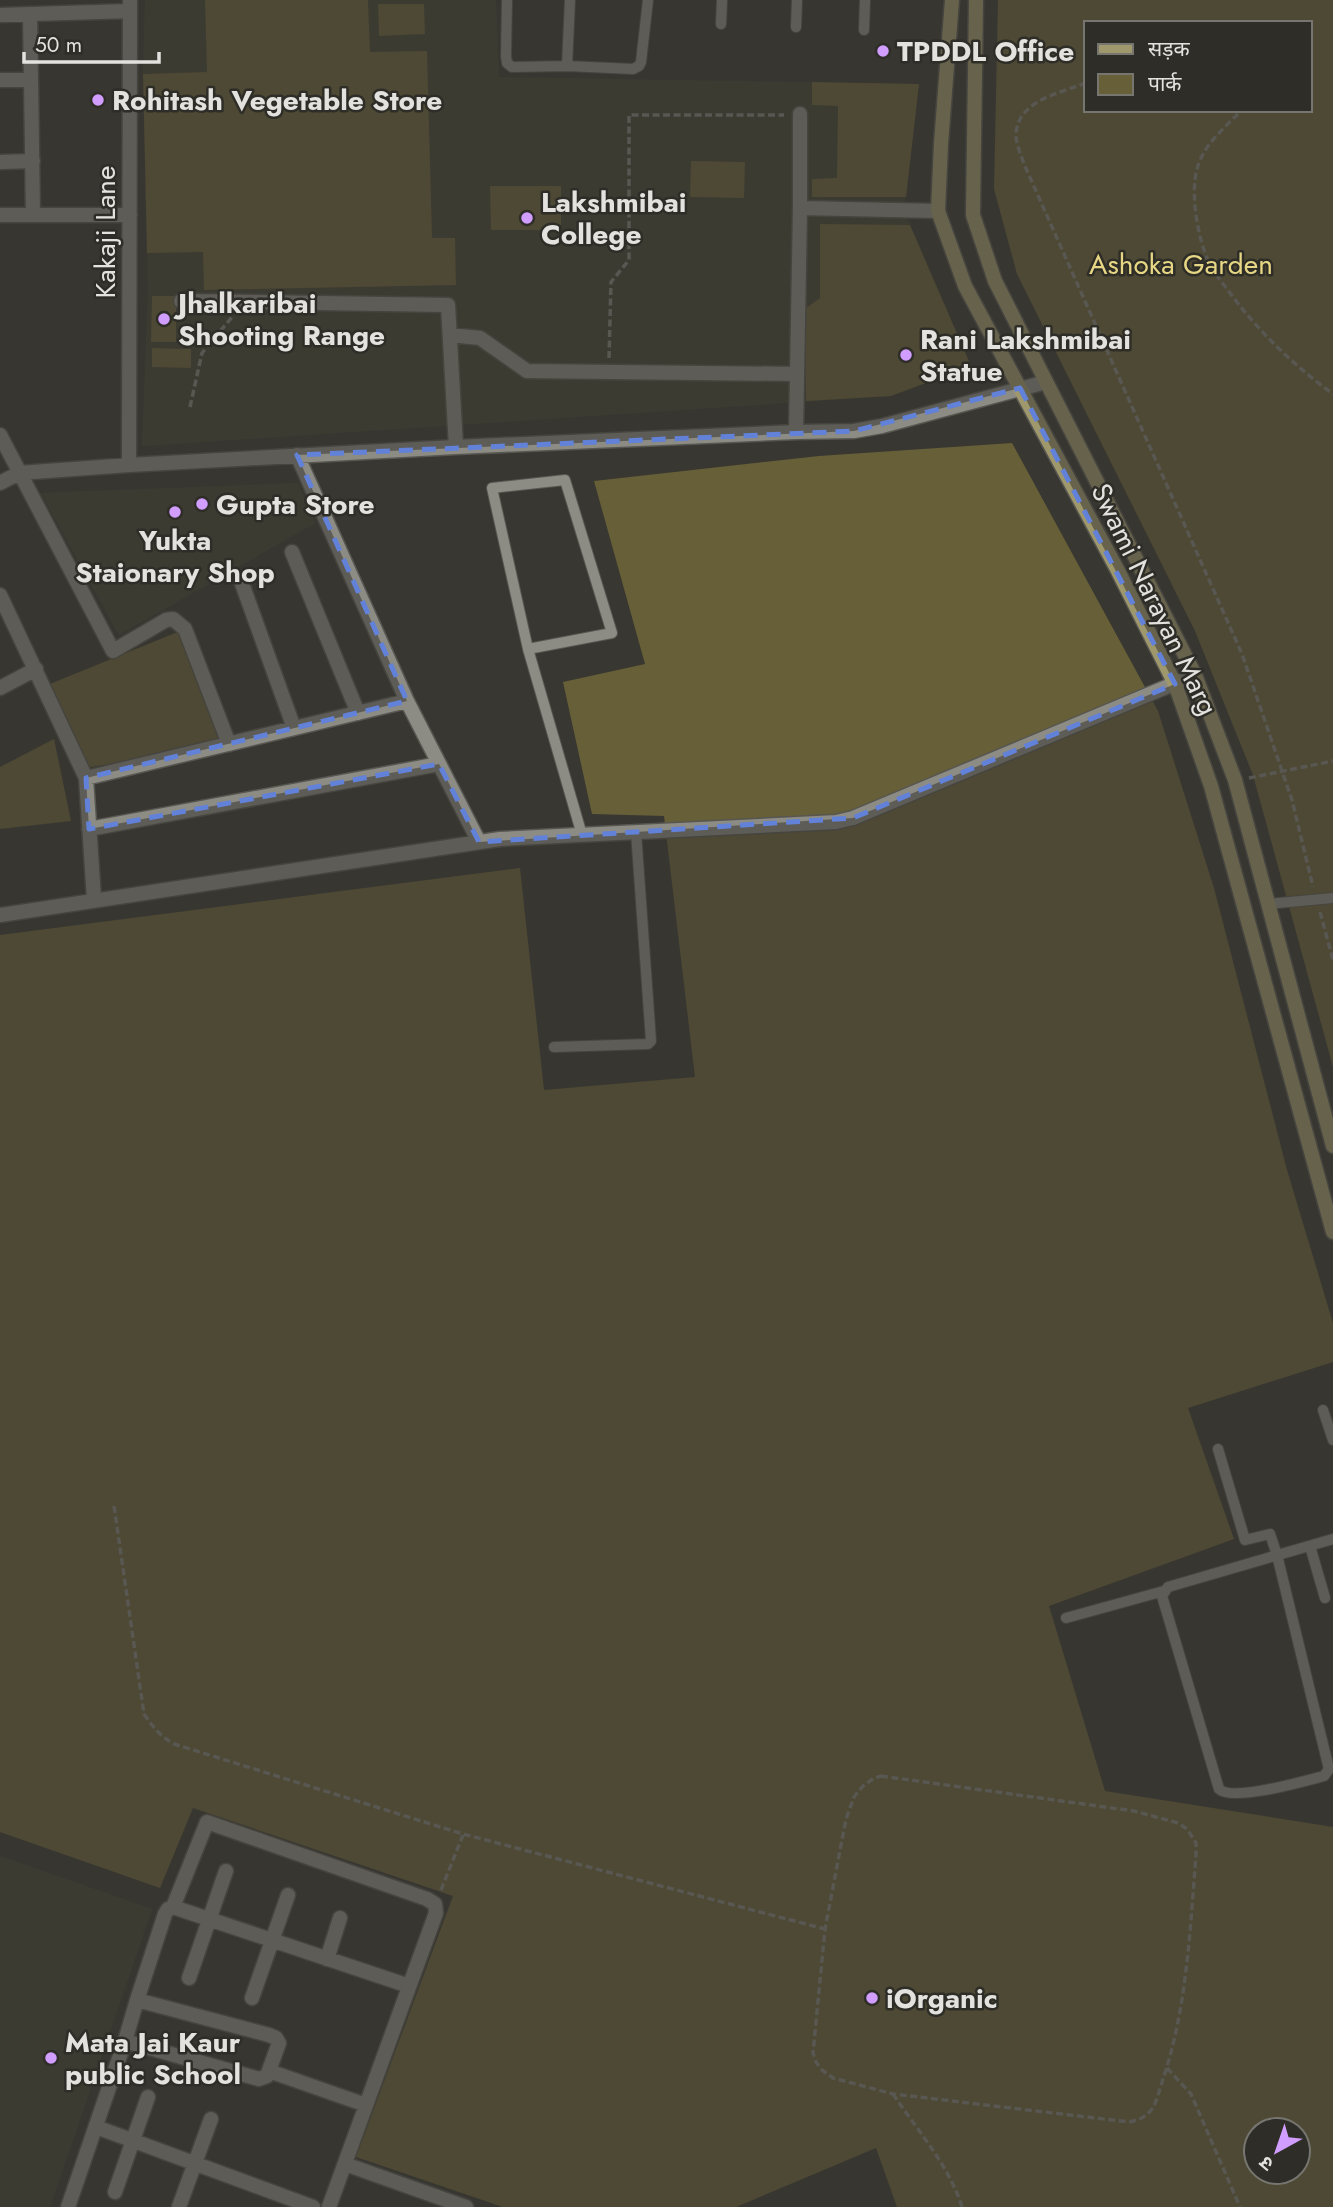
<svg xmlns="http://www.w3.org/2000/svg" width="1333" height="2207" font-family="Jost,'Noto Sans Devanagari',sans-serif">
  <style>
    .built { fill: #424033 }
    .green { fill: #675f38; fill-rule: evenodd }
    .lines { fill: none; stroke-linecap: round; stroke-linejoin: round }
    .service-casing { stroke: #575650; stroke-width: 12 }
    .minor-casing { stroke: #575650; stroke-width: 17 }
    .secondary-casing { stroke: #575650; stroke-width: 17 }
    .path { stroke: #7f7e79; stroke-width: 3.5; stroke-dasharray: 7 3.5; stroke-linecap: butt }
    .service { stroke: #8c8b84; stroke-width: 10 }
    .minor { stroke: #8c8b84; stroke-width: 14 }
    .secondary { stroke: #a0986d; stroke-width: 14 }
    .marked { fill: none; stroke: #6282da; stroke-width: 5; stroke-dasharray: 14 9; stroke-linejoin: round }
    .poi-dot { fill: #d19dfe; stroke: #2e2d27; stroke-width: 2.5 }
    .labels { text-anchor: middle; stroke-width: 5; stroke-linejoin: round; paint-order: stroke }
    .poi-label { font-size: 28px; font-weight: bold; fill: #e3e2de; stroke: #2e2d27; text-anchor: start }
    .street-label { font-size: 28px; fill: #e3e2de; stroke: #2e2d27 }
    .park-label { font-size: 28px; fill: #e7d784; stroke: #2e2d27 }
  </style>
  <rect width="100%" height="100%" fill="#383731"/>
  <path class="built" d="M 145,0 L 496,0 L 499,77 L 919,84 L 904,211 L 971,366 L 891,396 L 142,446 L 148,291 L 143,74 Z
    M 298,483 L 315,523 L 119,635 L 41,493 Z
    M 0,1856 L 152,1909 L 50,2207 L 0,2207 Z"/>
  <path class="green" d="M 205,0 L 368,0 L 370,52 L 427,51 L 432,238 L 455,238 L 456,285 L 204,290 L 203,252 L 147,253 L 143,74 L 207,72 Z
    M 998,0 L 1333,0 L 1333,1067 L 1253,775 L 1195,631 L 1017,274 L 994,189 ZM 1086,23 L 1310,23 L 1310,110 L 1086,110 Z
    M 378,4 L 424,4 L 425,34 L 379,36 Z
    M 812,82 L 919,84 L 906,197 L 812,197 L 812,179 L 837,178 L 838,106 L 812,105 Z
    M 691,161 L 745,162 L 744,198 L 690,197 Z
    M 490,186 L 561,186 L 561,230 L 491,230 Z
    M 820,224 L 910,225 L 971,366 L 891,396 L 806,401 L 805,309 L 820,298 Z
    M 152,296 L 176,296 L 176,342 L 151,342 Z
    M 152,348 L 191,349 L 191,368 L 152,367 Z
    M 1012,443 L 1158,711 L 1214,888 L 1287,1170 L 1333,1323 L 1333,1362 L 1188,1408 L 1234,1539 L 1049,1606 L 1105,1791 L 1333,1827 L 1333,2207 L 897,2207 L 876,2148 L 736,2207 L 503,2207 L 356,2157 L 453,1896 L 193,1808 L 160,1888 L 0,1832 L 0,935 L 520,868 L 544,1090 L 695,1077 L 664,816 L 592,814 L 563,682 L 645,664 L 594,481 L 819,456 ZM 1256,2130 L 1298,2130 L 1298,2172 L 1256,2172 Z
    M 185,629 L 223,745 L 85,768 L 45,686 Z
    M 54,739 L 71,821 L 0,829 L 0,767 Z"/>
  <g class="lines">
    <defs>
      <path id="service" d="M 507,0 L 506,56 L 507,63 L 512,67 L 567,66 L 633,69 L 639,66 L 641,62 L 648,0
        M 721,24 L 722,0
        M 796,27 L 797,0
        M 864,30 L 865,0
        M 567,66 L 570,0
        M 528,649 L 612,633 L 565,480 L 492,488 L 528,649 L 582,835
        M 1268,904 L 1333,898
        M 554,1047 L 648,1044 L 651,1041 L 636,832
        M 1323,1410 L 1333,1440
        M 1218,1449 L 1245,1540 L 1270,1534 L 1277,1555 L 1329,1769 L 1324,1776 C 1305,1781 1232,1802 1219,1789 L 1162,1596 L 1168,1587 L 1333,1539
        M 1310,1546 L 1325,1598
        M 1066,1618 L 1164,1591"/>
      <path id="minor" d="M 30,14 L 33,215
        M 0,15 L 130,11
        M 0,80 L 31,80
        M 0,162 L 33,161
        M 800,208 L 800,114
        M 0,215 L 130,215
        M 181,301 L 448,305 L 456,447
        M 450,335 L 480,338 L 527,371 L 796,374
        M 796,432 L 800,208 L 938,211
        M 0,435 L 113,651 L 166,620 L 173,619 L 185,629 L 229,744
        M 297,455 L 407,701 L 479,842
        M 129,465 L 130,0
        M 0,483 L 19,473 L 129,465 L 456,447 L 796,432 L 854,431 L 882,426 L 1046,382
        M 292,552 L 358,713
        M 240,578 L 294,728
        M 0,595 L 86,778 L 94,899
        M 0,688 L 36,669
        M 86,778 L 407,701
        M 89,829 L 439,764
        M 0,915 L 500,839 L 836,822 L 853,818 L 1195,675
        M 173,1907 L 409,1986
        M 327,1959 L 340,1918
        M 189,1978 L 226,1871
        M 252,1998 L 288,1895
        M 125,2041 L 137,2000
        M 269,2071 L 366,2105
        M 96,2127 L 313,2207
        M 345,2164 L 466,2207
        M 115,2192 L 148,2097
        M 68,2207 L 125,2041 L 259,2079 L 267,2076 L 279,2043 L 276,2038 L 269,2035 L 137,2000 L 165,1914 L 168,1909 L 173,1907 L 207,1822 L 427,1899 L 435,1904 L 436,1913 L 329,2207
        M 179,2207 L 211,2119"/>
      <path id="secondary" d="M 952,0 L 941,144 L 938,211 L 965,286 L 1117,569 L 1175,684 L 1211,786 L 1333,1232
        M 976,0 L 973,215 L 995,281 L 1195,675 L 1235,780 L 1333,1146"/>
    </defs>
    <use href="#service" class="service-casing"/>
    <use href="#minor" class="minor-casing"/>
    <use href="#secondary" class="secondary-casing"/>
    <path class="path" d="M 1086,83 C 1060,93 1015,101 1016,137 C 1017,146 1021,155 1024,164 L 1242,654 L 1292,800 L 1313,887
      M 1238,114 C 1222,130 1203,146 1197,169 C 1190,195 1198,239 1209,263 C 1213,272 1221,281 1227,289 C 1256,329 1293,365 1333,394
      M 609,358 L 611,282 L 629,260 L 629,115 L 784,115
      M 190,407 L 202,353 L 232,317
      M 1249,778 L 1333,761
      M 1320,912 L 1333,960
      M 114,1506 L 144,1714 C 153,1727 160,1736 174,1744 L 463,1834 L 825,1929
      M 881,1776 L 1134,1811 L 1178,1823 L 1187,1829 L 1196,1843 L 1196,1855 C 1190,1929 1187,2008 1163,2079 C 1160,2088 1157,2101 1152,2109 C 1146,2117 1139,2120 1129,2122 L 893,2094 L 833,2078 L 822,2070 L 816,2062 L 813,2053 L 825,1929 L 846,1819 L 854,1797 L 863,1786 L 874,1778 Z
      M 441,1890 L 463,1835
      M 1167,2068 L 1191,2094 L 1240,2207
      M 893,2094 C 917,2130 949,2165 962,2207"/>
    <use href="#service" class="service"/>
    <use href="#minor" class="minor"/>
    <use href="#secondary" class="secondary"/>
  </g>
  <path d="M0 0H1333V2207H0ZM 1020,388 L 1175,684 L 853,818 L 479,842 L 439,764 L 89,829 L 86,778 L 407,701 L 297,455 L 854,431 Z" fill="#383731" fill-opacity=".55" fill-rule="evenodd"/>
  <path class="marked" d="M 1020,388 L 1175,684 L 853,818 L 479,842 L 439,764 L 89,829 L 86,778 L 407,701 L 297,455 L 854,431 Z"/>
  <g class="poi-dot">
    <circle cx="883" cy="51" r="7"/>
    <circle cx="98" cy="100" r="7"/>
    <circle cx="527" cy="218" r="7"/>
    <circle cx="164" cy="319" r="7"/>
    <circle cx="906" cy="355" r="7"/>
    <circle cx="202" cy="504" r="7"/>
    <circle cx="175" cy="512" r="7"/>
    <circle cx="872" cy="1998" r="7"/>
    <circle cx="51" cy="2058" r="7"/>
  </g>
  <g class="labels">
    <g class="poi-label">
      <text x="897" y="61">TPDDL Office</text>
      <text x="112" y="110">Rohitash Vegetable Store</text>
      <text x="541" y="212">Lakshmibai<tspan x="541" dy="32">College</tspan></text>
      <text x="178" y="313">Jhalkaribai<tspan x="178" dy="32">Shooting Range</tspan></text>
      <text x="920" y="349">Rani Lakshmibai<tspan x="920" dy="32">Statue</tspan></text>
      <text x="216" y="514">Gupta Store</text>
      <text x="175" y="550" text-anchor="middle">Yukta<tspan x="175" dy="32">Staionary Shop</tspan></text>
      <text x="886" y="2008">iOrganic</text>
      <text x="65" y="2052">Mata Jai Kaur<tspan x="65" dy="32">public School</tspan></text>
    </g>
    <g class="street-label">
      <text transform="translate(105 232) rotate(-90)" y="10">Kakaji Lane</text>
      <text transform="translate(1155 599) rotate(64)" y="10">Swami Narayan Marg</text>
    </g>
    <g class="park-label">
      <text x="1181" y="274">Ashoka Garden</text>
    </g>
  </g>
  <rect x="1084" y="21" width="228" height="91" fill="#2e2d27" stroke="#767570" stroke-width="2"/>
  <rect x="1098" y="44" width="35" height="10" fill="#a0986d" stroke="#767570" stroke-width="2"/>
  <text x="1148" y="56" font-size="21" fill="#e3e2de">सड़क</text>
  <rect x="1098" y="74" width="35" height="21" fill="#675f38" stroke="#767570" stroke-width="2"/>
  <text x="1148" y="91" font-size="21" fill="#e3e2de">पार्क</text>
  <g transform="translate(1277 2151) rotate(220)"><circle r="33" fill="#2e2d27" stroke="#767570" stroke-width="2"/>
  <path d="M0-5L12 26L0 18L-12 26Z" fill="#d19dfe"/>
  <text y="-10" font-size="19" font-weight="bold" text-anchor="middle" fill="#e3e2de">उ</text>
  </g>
  <path d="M24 52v10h135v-10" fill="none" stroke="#e3e2de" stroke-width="3.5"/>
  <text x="35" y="52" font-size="21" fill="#e3e2de" stroke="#2e2d27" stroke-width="5" paint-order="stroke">50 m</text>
</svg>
